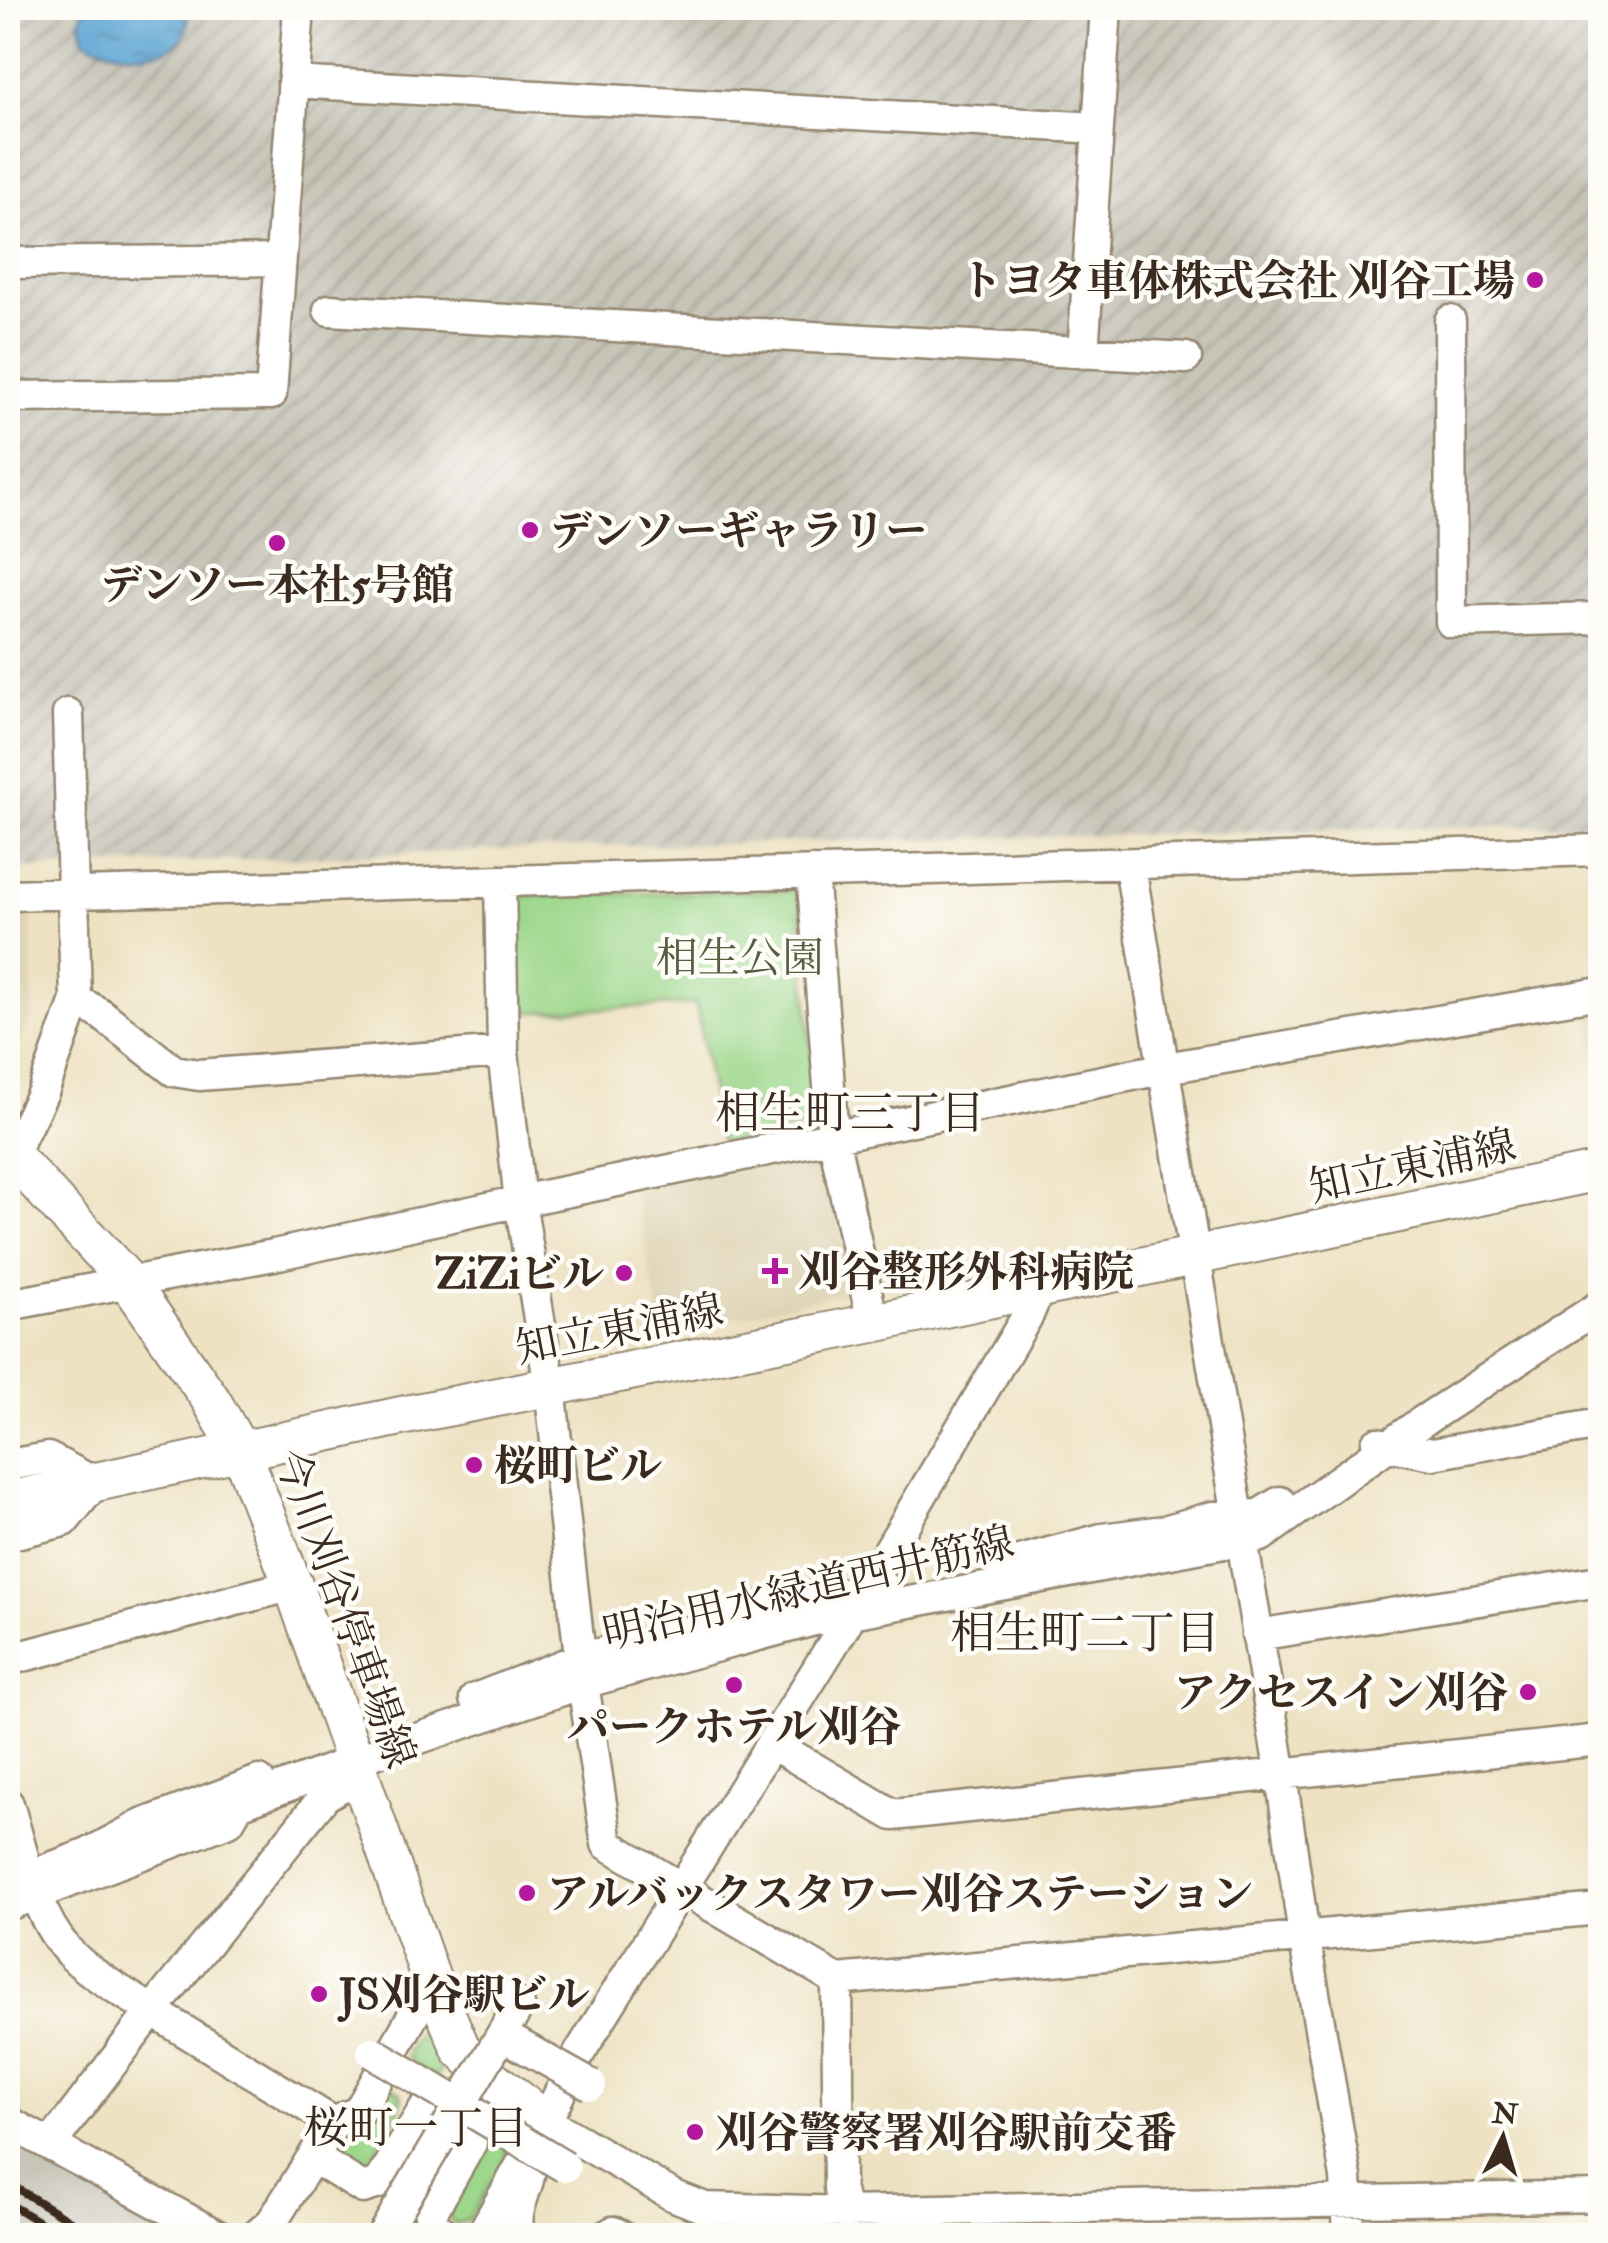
<svg xmlns="http://www.w3.org/2000/svg" width="1608" height="2243" font-family="'IM FELL Double Pica','Noto Serif JP',serif">
  <style>
    .built { fill: #ded3b4 }
    .industrial { fill: url(#industrial-furrows) }
    .railway { fill: #c7c4b8 }
    .green { fill: #9cd78b; stroke: #6c8054; stroke-width: 2.5 }
    .water { fill: url(#water-ripples); stroke: #4c6879; stroke-width: 2.5 }
    .lines { fill: none; stroke-linecap: round; stroke-linejoin: round }
    .minor-casing { stroke: #948670; stroke-width: 35 }
    .major-casing { stroke: #948670; stroke-width: 42 }
    .minor { stroke: #fff; stroke-width: 30 }
    .major { stroke: #fff; stroke-width: 38 }
    .rail { stroke: #3b2a1e; stroke-width: 8 }
    .minor-bridge-casing { stroke: #948670; stroke-width: 35; stroke-linecap: butt }
    .minor-bridge { stroke: #fff; stroke-width: 30 }
    .poi-dot { fill: #b5179e; stroke: #fdfcf7; stroke-width: 4 }
    .labels { text-anchor: middle; stroke-width: 9; stroke-linejoin: round; paint-order: stroke }
    .poi-label { font-size: 42px; font-weight: bold; fill: #3b2a1e; stroke: #fdfcf7; text-anchor: start }
    .park-label { font-size: 42px; fill: #585e3f; stroke: #fdfcf7 }
    .street-label { font-size: 42px; fill: #3b2a1e; stroke: #fdfcf7 }
    .neighbourhood-label { font-size: 45px; fill: #3b2a1e; stroke: #fdfcf7 }
  </style>
  <defs>
    <pattern id="industrial-furrows" width="10" height="10" patternUnits="userSpaceOnUse" patternTransform="scale(2.5)"><rect width="10" height="10" fill="#c7c4b8"/><path d="M-1 1l2-2M0 10L10 0M9 11l2-2" fill="none" stroke="#a39f95"/></pattern>
    <pattern id="water-ripples" width="26" height="14" patternUnits="userSpaceOnUse" patternTransform="scale(2.5)"><rect width="26" height="14" fill="#5da6d4"/><path d="M2 4q2-2 4 0t4 0M15 11q2-2 4 0t4 0" fill="none" stroke="#4e87ab"/></pattern>
  </defs>
  <rect width="100%" height="100%" fill="#fdfcf7"/>
  <filter id="ink" filterUnits="userSpaceOnUse"><feTurbulence type="fractalNoise" baseFrequency=".01" numOctaves="2"/><feDisplacementMap in="SourceGraphic" scale="20" xChannelSelector="R" yChannelSelector="G"/><feConvolveMatrix kernelMatrix="1 2 1 2 8 2 1 2 1" color-interpolation-filters="sRGB"/></filter>
  <filter id="wash" filterUnits="userSpaceOnUse"><feTurbulence type="fractalNoise" baseFrequency=".0048" numOctaves="4" result="noise"/><feDisplacementMap in="SourceGraphic" scale="40" xChannelSelector="R" yChannelSelector="G"/><feGaussianBlur stdDeviation="2.25" result="paint"/><feColorMatrix in="noise" values="0 0 0 0 0 0 0 0 0 0 0 0 0 0 0 0 0 1.4 0 .05"/><feComposite in="paint" operator="in"/></filter>
  <g filter="url(#wash)">
    <rect width="100%" height="100%" fill="#eee2c3"/>
    <path class="built" d="M 31,907 L 33,1014 L 8,1065 L 8,908 Z
      M 1600,1005 L 1600,1078 L 1587,1007 Z
      M 826,1150 L 853,1291 L 663,1334 L 633,1188 Z"/>
    <path class="industrial" d="M 8,8 L 1600,8 L 1600,824 L 570,847 L 8,869 Z"/>
    <path class="railway" d="M 8,2144 L 176,2235 L 8,2235 Z"/>
    <path class="green" d="M 799,890 L 817,1124 L 721,1144 L 696,1004 L 515,1013 L 518,896 Z
      M 423,2026 L 426,2027 L 440,2071 L 435,2078 L 407,2059 L 408,2049 Z
      M 392,2087 L 401,2093 C 404,2113 372,2164 354,2172 L 335,2160 L 336,2151 L 363,2124 L 382,2089 Z
      M 484,2130 L 507,2137 L 506,2158 L 469,2220 L 456,2224 L 449,2218 L 449,2209 Z"/>
    <path class="water" d="M 83,8 L 186,8 C 200,66 117,59 84,40 L 80,22 Z"/>
  </g>
  <g filter="url(#ink)">
    <g class="lines">
      <defs>
        <path id="minor" d="M 293,82 L 1098,128
          M 8,263 L 280,260
          M 329,310 L 1186,358
          M 1450,321 L 1451,622 L 1600,618
          M 1083,353 L 1106,8
          M 8,397 L 271,394 L 299,8
          M 1130,866 L 1281,1775 L 1304,1936 L 1346,2177 L 1349,2236
          M 812,872 L 833,1136 L 873,1323
          M 500,881 L 503,1052
          M 8,895 L 1600,850
          M 76,1000 L 101,1014 L 174,1071 L 199,1075 L 503,1052 L 520,1201 L 1166,1068 L 1600,993
          M 12,1155 L 43,1092 L 76,1000 L 68,714
          M 8,1305 L 274,1255 L 520,1201 L 550,1387 L 583,1683 L 607,1844 L 837,1980 L 1600,1909
          M 1377,1443 L 1433,1454 L 1600,1424
          M 8,1465 L 48,1458 L 95,1483 L 64,1521 L 8,1535
          M 1001,1566 L 1102,1539 L 1164,1531 L 1213,1517 L 1259,1515 L 1280,1502
          M 1257,1635 L 1600,1581
          M 8,1660 L 293,1585
          M 475,1699 L 581,1658 L 678,1636 L 774,1602 L 887,1589
          M 771,1743 L 893,1815 L 1600,1740
          M 8,1804 C 23,1853 33,1911 68,1951 C 90,1975 124,1992 152,2011 L 325,1796 L 360,1775
          M 8,1884 L 88,1854 L 142,1825 L 259,1781
          M 8,1905 L 229,1821 L 239,1804 L 378,1752 L 583,1683 L 703,1650 L 814,1620 L 1261,1536 L 1420,1423 L 1600,1306
          M 837,1980 L 839,2187 L 845,2212 L 858,2236
          M 505,1997 L 519,2005 L 507,2026
          M 439,2107 L 471,2127 L 471,2143 L 430,2215 L 433,2226 L 449,2236
          M 546,2121 L 672,2195 L 705,2208 L 845,2212 L 1600,2196
          M 8,2122 L 218,2236
          M 50,2145 L 152,2011 L 334,2123
          M 314,2158 L 363,2188 L 379,2183 L 429,2101
          M 256,2236 L 272,2222 L 334,2123 L 359,2111 L 432,1982
          M 481,2236 L 546,2121 L 580,2052 L 843,1628 L 1028,1315 L 1039,1289
          M 520,2236 C 512,2215 525,2195 529,2176
          M 606,2236 L 613,2232 L 621,2236"/>
        <path id="major" d="M 8,1151 L 128,1281 L 211,1400 L 241,1452 L 293,1585 L 432,1982 L 461,2049 L 492,2079 L 546,2121
          M 8,1501 L 401,1416 L 873,1323 L 1600,1171"/>
      </defs>
      <use href="#minor" class="minor-casing"/>
      <use href="#major" class="major-casing"/>
      <use href="#minor" class="minor"/>
      <use href="#major" class="major"/>
      <path class="rail" d="M 8,2183 L 95,2236
        M 8,2203 L 62,2236"/>
      <defs>
        <path id="minor-bridge" d="M 502,2035 L 591,2085
          M 372,2052 L 565,2167
          M 382,2236 L 507,2026"/>
      </defs>
      <use href="#minor-bridge" class="minor-bridge-casing"/>
      <use href="#minor-bridge" class="minor-bridge"/>
    </g>
  </g>
  <g class="poi-dot">
    <circle cx="1535" cy="280" r="10"/>
    <circle cx="530" cy="530" r="10"/>
    <circle cx="277" cy="543" r="10"/>
    <path d="M770 1256h10v10h10v10h-10v10h-10v-10h-10v-10h10z"/>
    <circle cx="624" cy="1273" r="10"/>
    <circle cx="474" cy="1465" r="10"/>
    <circle cx="734" cy="1685" r="10"/>
    <circle cx="1528" cy="1692" r="10"/>
    <circle cx="527" cy="1893" r="10"/>
    <circle cx="319" cy="1994" r="10"/>
    <circle cx="695" cy="2132" r="10"/>
  </g>
  <g class="labels">
    <g class="poi-label">
      <text x="1515" y="295" text-anchor="end">トヨタ車体株式会社 刈谷工場</text>
      <text x="550" y="545">デンソーギャラリー</text>
      <text x="277" y="599" text-anchor="middle">デンソー本社5号館</text>
      <text x="798" y="1286">刈谷整形外科病院</text>
      <text x="604" y="1288" text-anchor="end">ZiZiビル</text>
      <text x="494" y="1480">桜町ビル</text>
      <text x="1508" y="1707" text-anchor="end">アクセスイン刈谷</text>
      <text x="734" y="1741" text-anchor="middle">パークホテル刈谷</text>
      <text x="547" y="1908">アルバックスタワー刈谷ステーション</text>
      <text x="339" y="2009">JS刈谷駅ビル</text>
      <text x="715" y="2147">刈谷警察署刈谷駅前交番</text>
    </g>
    <g class="park-label">
      <text x="740" y="972">相生公園</text>
    </g>
    <g class="street-label">
      <text transform="translate(1412 1165) rotate(-12)" y="15">知立東浦線</text>
      <text transform="translate(619 1328) rotate(-11)" y="15">知立東浦線</text>
      <text transform="translate(808 1587) rotate(-13)" y="15">明治用水緑道西井筋線</text>
      <text transform="translate(346 1608) rotate(70)" y="15">今川刈谷停車場線</text>
    </g>
    <g class="neighbourhood-label">
      <text x="850" y="1128">相生町三丁目</text>
      <text x="1085" y="1648">相生町二丁目</text>
      <text x="416" y="2143">桜町一丁目</text>
    </g>
  </g>
  <rect width="1608" height="2243" fill="none" stroke="#fdfcf7" stroke-width="40"/>
  <g transform="translate(1503 2138) rotate(5)" stroke="#fdfcf7" stroke-width="8" paint-order="stroke">
  <path d="M0-8L18 38L0 25L-18 38Z" fill="#3b2a1e"/>
  <text y="-15" font-size="28" font-weight="bold" text-anchor="middle" fill="#3b2a1e">N</text>
  </g>
</svg>
